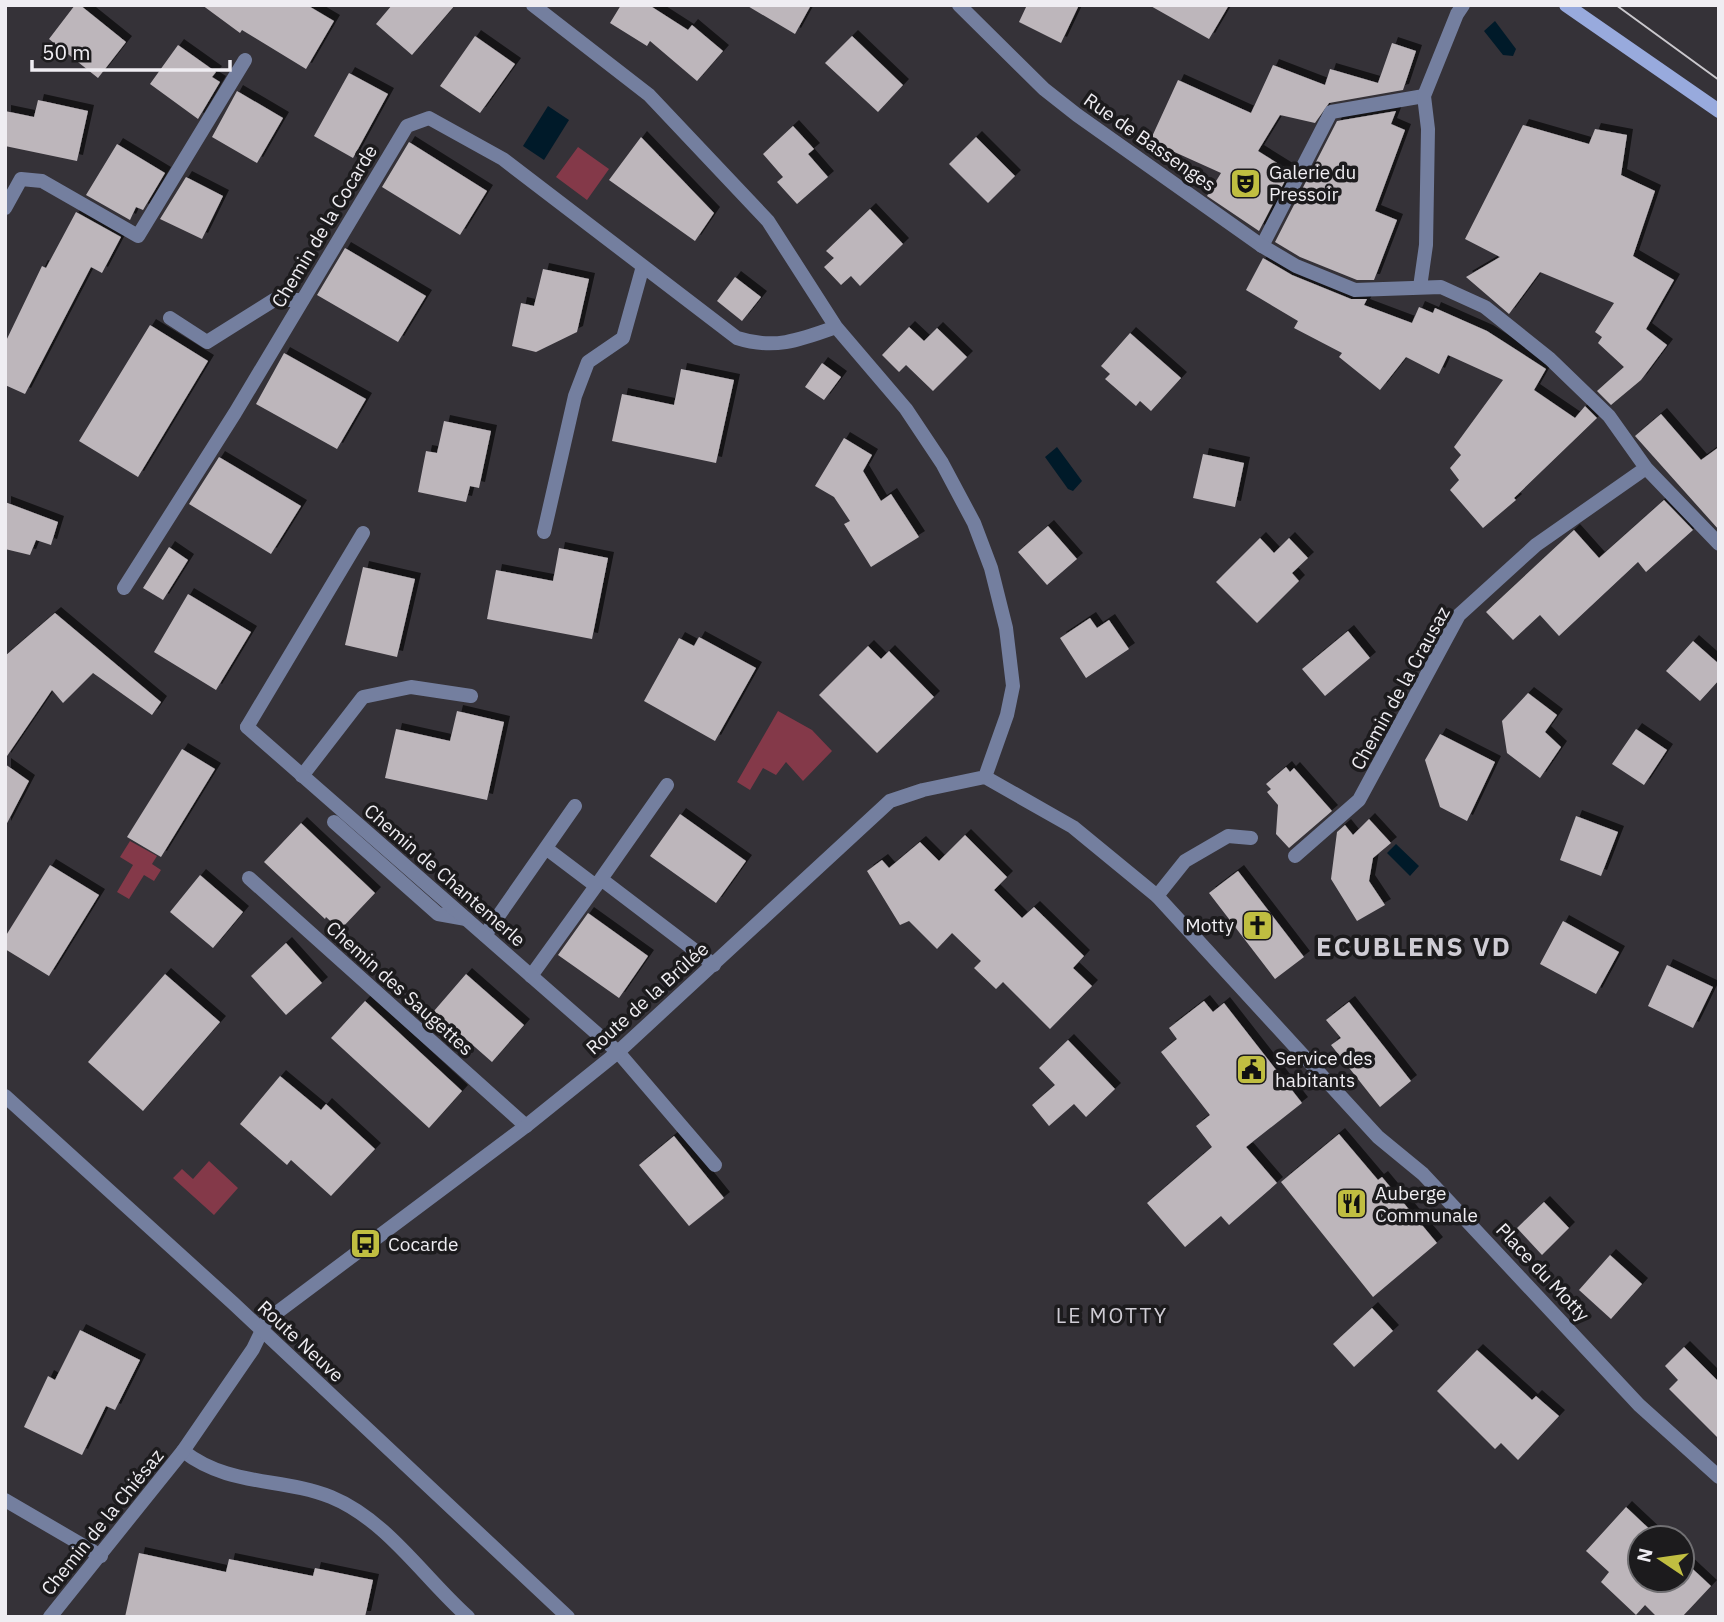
<svg xmlns="http://www.w3.org/2000/svg" width="1724" height="1622" font-family="'IBM Plex Sans',sans-serif">
  <style>
    .green { fill: #843949 }
    .water { fill: #001a29 }
    .building { fill: #bdb6bb; filter: url(#shadow) }
    .lines { fill: none; stroke-linecap: round; stroke-linejoin: round }
    .service { stroke: #747f9f; stroke-width: 14 }
    .minor { stroke: #747f9f; stroke-width: 14 }
    .tertiary { stroke: #747f9f; stroke-width: 14 }
    .secondary { stroke: #98aadd; stroke-width: 14 }
    .tram { stroke: #cac8cd; stroke-width: 2 }
    .labels { text-anchor: middle; stroke-width: 7; stroke-linejoin: round; paint-order: stroke }
    .street-label { font-size: 19px; fill: #efedf2; stroke: #1c1b1d }
    .poi-label { font-size: 19px; fill: #efedf2; stroke: #1c1b1d; text-anchor: start }
    .neighbourhood-label { font-size: 21px; letter-spacing: 2px; fill: #cfccd4; stroke: #1c1b1d }
    .district-label { font-size: 26px; font-weight: bold; letter-spacing: 2px; fill: #cfccd4; stroke: #1c1b1d }
  </style>
  <defs>
    <filter id="shadow"><feDropShadow dx="6" dy="-6" stdDeviation="0" flood-color="#0009"/></filter>
  </defs>
  <rect width="100%" height="100%" fill="#353238"/>
  <path class="green" d="M 578,147 L 609,169 L 587,200 L 556,177 Z
    M 778,711 L 812,730 L 832,751 L 803,781 L 786,762 L 776,775 L 763,768 L 750,790 L 737,782 Z
    M 130,841 L 157,856 L 152,864 L 161,870 L 154,881 L 144,875 L 129,899 L 117,892 L 133,865 L 120,857 Z
    M 209,1161 L 238,1188 L 214,1215 L 173,1178 L 182,1169 L 193,1179 Z"/>
  <path class="water" d="M 1495,21 L 1516,49 L 1513,56 L 1503,55 L 1484,31 Z
    M 548,106 L 569,120 L 544,160 L 523,146 Z
    M 1057,447 L 1082,481 L 1073,491 L 1068,489 L 1045,457 Z
    M 1396,844 L 1419,866 L 1410,876 L 1387,853 Z"/>
  <path class="building" d="M 75,5 L 80,5 L 126,42 L 98,78 L 49,39 Z
    M 202,5 L 307,5 L 334,21 L 306,69 L 242,30 L 240,33 Z
    M 392,5 L 455,5 L 412,55 L 376,24 Z
    M 621,5 L 649,5 L 688,30 L 692,25 L 723,51 L 697,81 L 650,41 L 647,46 L 610,23 Z
    M 746,5 L 811,5 L 795,34 Z
    M 1027,5 L 1079,5 L 1061,43 L 1019,22 Z
    M 1149,5 L 1229,5 L 1209,39 Z
    M 475,36 L 515,64 L 480,113 L 440,86 Z
    M 852,36 L 903,85 L 878,112 L 825,63 Z
    M 1392,43 L 1416,51 L 1403,90 L 1329,103 L 1315,123 L 1280,115 L 1258,151 L 1290,171 L 1259,231 L 1207,196 L 1221,173 L 1150,141 L 1178,80 L 1251,113 L 1273,65 L 1325,85 L 1330,69 L 1378,83 Z
    M 178,45 L 216,72 L 212,77 L 220,82 L 198,119 L 150,84 Z
    M 349,73 L 388,94 L 353,158 L 314,136 Z
    M 237,91 L 283,118 L 257,163 L 212,137 Z
    M 38,100 L 88,111 L 77,161 L 5,146 L 5,111 L 34,117 Z
    M 1396,111 L 1391,124 L 1405,130 L 1375,211 L 1397,220 L 1374,280 L 1357,280 L 1300,257 L 1275,242 L 1337,121 Z
    M 1523,125 L 1589,144 L 1595,129 L 1627,135 L 1621,175 L 1655,191 L 1633,256 L 1674,280 L 1646,329 L 1667,345 L 1641,380 L 1611,405 L 1597,391 L 1624,367 L 1598,343 L 1602,337 L 1595,332 L 1614,303 L 1540,272 L 1509,314 L 1466,277 L 1500,257 L 1465,239 Z
    M 793,126 L 814,149 L 808,154 L 828,177 L 797,204 L 777,182 L 783,177 L 763,154 Z
    M 641,137 L 714,213 L 695,241 L 609,180 Z
    M 976,137 L 1015,176 L 988,203 L 949,164 Z
    M 409,142 L 487,191 L 460,235 L 382,187 Z
    M 117,144 L 165,173 L 143,210 L 136,207 L 130,220 L 86,195 Z
    M 186,177 L 223,196 L 202,239 L 160,219 Z
    M 870,209 L 903,244 L 860,286 L 851,276 L 841,285 L 824,267 L 834,258 L 826,251 Z
    M 76,212 L 121,237 L 102,273 L 91,267 L 25,394 L 5,385 L 5,343 L 42,266 L 46,268 Z
    M 345,248 L 426,296 L 398,342 L 317,295 Z
    M 1263,258 L 1292,275 L 1351,299 L 1367,299 L 1364,305 L 1412,323 L 1419,307 L 1433,313 L 1435,308 L 1487,331 L 1546,369 L 1534,390 L 1575,418 L 1585,406 L 1597,418 L 1514,498 L 1516,500 L 1483,528 L 1450,490 L 1459,480 L 1450,468 L 1461,455 L 1454,447 L 1503,380 L 1448,355 L 1439,374 L 1406,357 L 1380,390 L 1339,357 L 1342,353 L 1294,328 L 1298,321 L 1246,290 Z
    M 543,269 L 589,279 L 577,332 L 536,352 L 512,346 L 521,303 L 534,306 Z
    M 735,277 L 761,297 L 742,321 L 717,301 Z
    M 150,325 L 208,361 L 138,477 L 79,441 Z
    M 909,327 L 924,341 L 937,328 L 967,357 L 933,391 L 906,365 L 899,372 L 882,355 Z
    M 1130,333 L 1181,378 L 1151,411 L 1140,401 L 1136,406 L 1105,379 L 1110,374 L 1101,366 Z
    M 284,353 L 366,399 L 337,449 L 256,404 Z
    M 822,363 L 841,377 L 824,400 L 805,387 Z
    M 681,369 L 734,380 L 716,463 L 612,441 L 622,394 L 674,405 Z
    M 1661,414 L 1701,460 L 1719,447 L 1719,530 L 1635,436 Z
    M 444,421 L 491,431 L 479,488 L 470,486 L 466,502 L 418,492 L 426,451 L 437,453 Z
    M 844,438 L 872,455 L 863,471 L 881,501 L 891,494 L 919,537 L 871,567 L 844,524 L 850,521 L 834,497 L 815,486 Z
    M 1203,454 L 1244,463 L 1235,507 L 1193,498 Z
    M 219,457 L 301,506 L 271,554 L 189,504 Z
    M 1664,500 L 1693,530 L 1646,572 L 1638,562 L 1559,636 L 1540,615 L 1513,640 L 1486,612 L 1574,530 L 1599,558 Z
    M 5,502 L 58,522 L 51,545 L 36,540 L 30,555 L 5,549 Z
    M 1048,526 L 1077,559 L 1047,585 L 1018,552 Z
    M 1260,538 L 1274,553 L 1289,538 L 1308,558 L 1292,573 L 1299,581 L 1257,623 L 1216,582 Z
    M 169,547 L 188,560 L 163,600 L 143,588 Z
    M 559,548 L 608,558 L 592,639 L 487,619 L 496,570 L 553,581 Z
    M 363,567 L 415,579 L 397,657 L 345,645 Z
    M 188,594 L 251,632 L 216,690 L 154,652 Z
    M 55,613 L 161,702 L 152,715 L 93,673 L 63,703 L 52,690 L 5,759 L 5,656 Z
    M 1090,618 L 1097,628 L 1109,620 L 1129,649 L 1086,678 L 1060,638 Z
    M 1348,631 L 1370,658 L 1325,696 L 1302,669 Z
    M 699,637 L 756,668 L 715,741 L 644,701 L 679,638 L 694,646 Z
    M 1693,641 L 1719,664 L 1719,680 L 1700,701 L 1666,671 Z
    M 868,646 L 881,659 L 889,651 L 934,697 L 877,753 L 819,695 Z
    M 1528,693 L 1557,715 L 1545,732 L 1561,747 L 1540,778 L 1507,753 L 1502,721 Z
    M 457,711 L 504,722 L 487,800 L 385,778 L 396,729 L 450,741 Z
    M 1636,729 L 1667,750 L 1644,785 L 1612,764 Z
    M 1440,734 L 1495,762 L 1467,821 L 1440,807 L 1425,760 Z
    M 182,749 L 215,769 L 161,857 L 127,837 Z
    M 5,764 L 29,781 L 5,827 Z
    M 1286,767 L 1290,772 L 1294,768 L 1332,811 L 1289,848 L 1276,834 L 1278,805 L 1267,792 L 1271,789 L 1266,784 Z
    M 680,814 L 746,861 L 716,903 L 650,856 Z
    M 1576,816 L 1618,832 L 1601,876 L 1560,860 Z
    M 1369,819 L 1391,843 L 1373,858 L 1369,881 L 1385,905 L 1357,921 L 1331,879 L 1337,832 L 1345,825 L 1353,835 Z
    M 301,823 L 375,893 L 340,930 L 326,917 L 325,919 L 264,862 Z
    M 965,835 L 1007,877 L 994,890 L 1022,918 L 1034,907 L 1084,956 L 1073,968 L 1092,986 L 1050,1029 L 1003,982 L 996,989 L 974,968 L 981,961 L 952,933 L 937,949 L 909,921 L 900,925 L 867,871 L 882,860 L 889,868 L 920,842 L 939,861 Z
    M 50,865 L 99,895 L 49,976 L 5,949 L 5,937 Z
    M 1238,871 L 1304,957 L 1275,979 L 1209,893 Z
    M 200,875 L 243,912 L 213,948 L 170,912 Z
    M 588,913 L 648,956 L 619,998 L 558,955 Z
    M 1563,921 L 1619,952 L 1596,994 L 1540,964 Z
    M 286,943 L 322,983 L 286,1015 L 251,976 Z
    M 1667,965 L 1713,987 L 1693,1028 L 1648,1006 Z
    M 165,974 L 220,1022 L 143,1111 L 88,1062 Z
    M 466,974 L 524,1025 L 492,1062 L 434,1011 Z
    M 365,1001 L 462,1091 L 429,1128 L 331,1038 Z
    M 1204,1001 L 1213,1012 L 1224,1003 L 1302,1103 L 1246,1147 L 1277,1183 L 1229,1225 L 1221,1216 L 1185,1247 L 1147,1203 L 1212,1147 L 1196,1126 L 1210,1115 L 1161,1052 L 1177,1039 L 1169,1028 Z
    M 1349,1002 L 1411,1081 L 1380,1107 L 1331,1045 L 1341,1038 L 1326,1020 Z
    M 1068,1040 L 1115,1089 L 1086,1117 L 1074,1104 L 1049,1126 L 1032,1105 L 1055,1085 L 1039,1068 Z
    M 280,1076 L 321,1110 L 326,1104 L 375,1149 L 331,1196 L 291,1160 L 287,1165 L 240,1124 Z
    M 1339,1134 L 1378,1180 L 1382,1177 L 1437,1243 L 1373,1297 L 1281,1182 Z
    M 674,1136 L 724,1198 L 689,1226 L 639,1165 Z
    M 1544,1202 L 1569,1228 L 1542,1255 L 1517,1228 Z
    M 1610,1255 L 1642,1284 L 1611,1319 L 1579,1290 Z
    M 1372,1308 L 1393,1331 L 1354,1367 L 1333,1344 Z
    M 80,1330 L 140,1360 L 115,1410 L 106,1406 L 82,1455 L 24,1427 L 48,1376 L 55,1380 Z
    M 1684,1347 L 1719,1382 L 1719,1439 L 1669,1389 L 1678,1380 L 1665,1366 Z
    M 1477,1350 L 1532,1400 L 1536,1396 L 1559,1416 L 1518,1460 L 1501,1443 L 1495,1449 L 1437,1391 Z
    M 1626,1507 L 1659,1538 L 1640,1538 L 1640,1580 L 1682,1580 L 1682,1559 L 1711,1586 L 1682,1617 L 1657,1617 L 1645,1605 L 1636,1615 L 1601,1582 L 1609,1572 L 1586,1551 Z
    M 139,1553 L 226,1572 L 229,1559 L 313,1576 L 315,1568 L 373,1580 L 365,1617 L 125,1617 Z"/>
  <g class="lines">
    <path class="service" d="M 1262,246 L 1331,112 L 1424,96
      M 170,318 L 207,342 L 274,300 L 302,300
      M 247,727 L 363,533
      M 302,776 L 363,697 L 411,687 L 471,696
      M 334,822 L 438,914 L 466,919
      M 547,849 L 596,886
      M 249,878 L 526,1126
      M 601,879 L 667,785
      M 1157,896 L 1185,861 L 1228,836 L 1251,838
      M 485,935 L 575,806
      M 531,976 L 601,879 L 714,965
      M 618,1052 L 715,1165
      M 183,1451 C 229,1487 281,1477 331,1497 C 387,1520 424,1578 468,1617
      M 5,1500 L 101,1556"/>
    <path class="minor" d="M 533,5 L 649,95 L 768,221 L 836,327 L 906,409 L 942,463 L 974,523 L 991,568 L 1006,628 L 1013,686 L 1007,715 L 985,777
      M 959,5 L 1044,89 L 1077,115 L 1262,246 L 1296,266 L 1355,290 L 1441,287 L 1485,307 L 1550,359 L 1609,416 L 1646,468 L 1719,544
      M 5,208 L 21,179 L 42,181 L 138,236 L 245,60
      M 1420,287 L 1426,245 L 1428,129 L 1424,96 L 1457,14 L 1463,5
      M 544,532 L 575,396 L 588,362 L 623,338 L 643,266
      M 124,588 L 235,413 L 407,126 L 429,118 L 503,159 L 737,338 C 774,350 800,340 836,327
      M 247,727 L 618,1052
      M 1295,856 L 1359,800 L 1459,615 L 1536,545 L 1646,468
      M 50,1617 L 183,1451 L 253,1349 L 267,1320 L 526,1126 L 618,1052 L 890,801 L 923,790 L 985,777 L 1073,827 L 1157,896 L 1378,1137 L 1423,1174 L 1639,1405 L 1719,1477"/>
    <path class="tertiary" d="M 5,1096 L 233,1303 L 568,1617"/>
    <path class="secondary" d="M 1566,5 L 1719,111"/>
    <path class="tram" d="M 1616,5 L 1719,80"/>
  </g>
  <defs>
    <symbol id="theatre-square" viewBox="-11 -11 22 22"><rect x="-9" y="-9" width="18" height="18" rx="4" fill="#c0be41" stroke="#1c1b1d"/><path d="M-5-5.5Q0-4 5-5.5V0Q5 5 0 6Q-5 5-5 0ZM-3.3-2.5H-1v1.5H-3.3ZM1-2.5H3.3v1.5H1ZM-2.8 1Q0 5.5 2.8 1Z" fill="#111"/></symbol>
    <symbol id="church-square" viewBox="-11 -11 22 22"><rect x="-9" y="-9" width="18" height="18" rx="4" fill="#c0be41" stroke="#1c1b1d"/><path d="M-1.2-6h2.4v3.5h3.3v2.4h-3.3V6h-2.4V-.1h-3.3v-2.4h3.3Z" fill="#111"/></symbol>
    <symbol id="civic-square" viewBox="-11 -11 22 22"><rect x="-9" y="-9" width="18" height="18" rx="4" fill="#c0be41" stroke="#1c1b1d"/><path d="M-.6-6.5H3V-4.5H.6V-3L4-1V1h2V6H-6V1h2V-1L-.6-3ZM-1.2 2.5V6h2.4V2.5Z" fill="#111"/></symbol>
    <symbol id="restaurant-square" viewBox="-11 -11 22 22"><rect x="-9" y="-9" width="18" height="18" rx="4" fill="#c0be41" stroke="#1c1b1d"/><path d="M-5-6h1v4h1v-4h1v4h1v-4h1v5L-1.5 .5V6h-2V.5L-5-1ZM5-6V6H3V1.5H1.5Q1.5-4 5-6Z" fill="#111"/></symbol>
    <symbol id="bus-square" viewBox="-11 -11 22 22"><rect x="-9" y="-9" width="18" height="18" rx="4" fill="#c0be41" stroke="#1c1b1d"/><path d="M-5-6H5V4H4V6H2V4H-2V6H-4V4H-5ZM-3.5-4V0h7V-4ZM-3.5 1.2v1.5H-2V1.2ZM2 1.2v1.5H3.5V1.2Z" fill="#111"/></symbol>
  </defs>
  <g fill-rule="evenodd">
    <use href="#theatre-square" x="1228" y="166" width="35" height="35"/>
    <use href="#church-square" x="1240" y="908" width="35" height="35"/>
    <use href="#civic-square" x="1234" y="1052" width="35" height="35"/>
    <use href="#restaurant-square" x="1334" y="1186" width="35" height="35"/>
    <use href="#bus-square" x="348" y="1226" width="35" height="35"/>
  </g>
  <g class="labels">
    <g class="street-label">
      <text transform="translate(1150 142) rotate(35)" y="7">Rue de Bassenges</text>
      <text transform="translate(324 226) rotate(-59)" y="7">Chemin de la Cocarde</text>
      <text transform="translate(1400 688) rotate(-61)" y="7">Chemin de la Crausaz</text>
      <text transform="translate(445 875) rotate(41)" y="7">Chemin de Chantemerle</text>
      <text transform="translate(400 988) rotate(42)" y="7">Chemin des Saugettes</text>
      <text transform="translate(647 998) rotate(-42)" y="7">Route de la Brûlée</text>
      <text transform="translate(1543 1272) rotate(47)" y="7">Place du Motty</text>
      <text transform="translate(301 1341) rotate(43)" y="7">Route Neuve</text>
      <text transform="translate(102 1522) rotate(-51)" y="7">Chemin de la Chiésaz</text>
    </g>
    <g class="poi-label">
      <text x="1269" y="179">Galerie du<tspan x="1269" dy="22">Pressoir</tspan></text>
      <text x="1234" y="932" text-anchor="end">Motty</text>
      <text x="1275" y="1065">Service des<tspan x="1275" dy="22">habitants</tspan></text>
      <text x="1375" y="1200">Auberge<tspan x="1375" dy="22">Communale</tspan></text>
      <text x="388" y="1251">Cocarde</text>
    </g>
    <g class="neighbourhood-label">
      <text x="1112" y="1323">LE MOTTY</text>
    </g>
    <g class="district-label">
      <text x="1414" y="956">ECUBLENS VD</text>
    </g>
  </g>
  <rect width="1724" height="1622" fill="none" stroke="#efedf2" stroke-width="14"/>
  <g transform="translate(1661 1559) rotate(283)"><circle r="33" fill="#1c1b1d" stroke="#706f72" stroke-width="2"/>
  <path d="M0-5L12 26L0 18L-12 26Z" fill="#c0be41"/>
  <text y="-10" font-size="19" font-weight="bold" text-anchor="middle" fill="#efedf2">N</text>
  </g>
  <path d="M32 60v10h198v-10" fill="none" stroke="#efedf2" stroke-width="3.5"/>
  <text x="42" y="60" font-size="21" fill="#efedf2" stroke="#1c1b1d" stroke-width="5" paint-order="stroke">50 m</text>
</svg>
